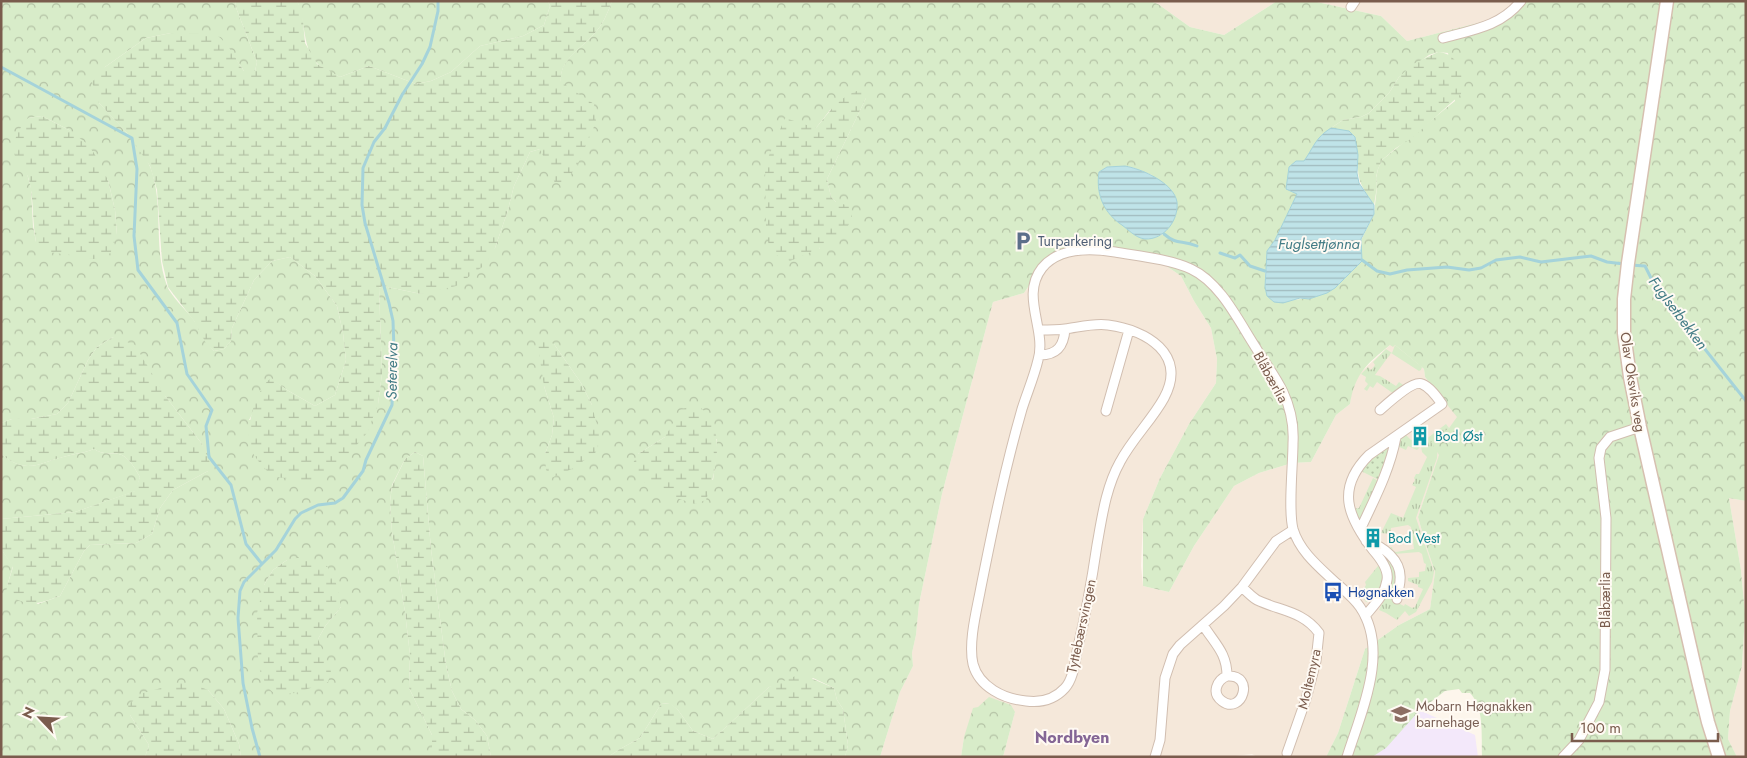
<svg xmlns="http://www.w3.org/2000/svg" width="1747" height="758" font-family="Jost,sans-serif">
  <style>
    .residential { fill: #f5e8da }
    .education { fill: #f3e8fa }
    .grass { fill: url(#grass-tufts) }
    .forest { fill: url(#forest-crowns); fill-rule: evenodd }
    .wetland { fill: url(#wetland-marsh) }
    .park { fill: url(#park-dots) }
    .water { fill: url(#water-rules); stroke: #a5d3da }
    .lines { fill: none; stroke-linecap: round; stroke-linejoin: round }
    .stream { stroke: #a5d3da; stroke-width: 3 }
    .street-casing { stroke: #d1beb0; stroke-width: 11 }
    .secondary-casing { stroke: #d6c0b0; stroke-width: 15 }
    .street { stroke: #fff; stroke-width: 9 }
    .secondary { stroke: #fff; stroke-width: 12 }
    .labels { text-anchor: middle; stroke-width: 4; stroke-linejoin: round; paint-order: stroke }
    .service-label { font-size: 14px; fill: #4e5e75; stroke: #fffaf3; text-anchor: start }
    .street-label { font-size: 14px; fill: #7a5c4d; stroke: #fffaf3 }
    .culture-label { font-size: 14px; fill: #0d838f; stroke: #fffaf3; text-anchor: start }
    .transit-label { font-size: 14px; fill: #164399; stroke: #fffaf3; text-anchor: start }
    .education-label { font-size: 14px; fill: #785e54; stroke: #fffaf3; text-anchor: start }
    .water-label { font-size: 15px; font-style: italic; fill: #437c86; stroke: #fffaf3 }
    .quarter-label { font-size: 16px; font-weight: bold; fill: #846695; stroke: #fffaf3 }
  </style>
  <defs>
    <pattern id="grass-tufts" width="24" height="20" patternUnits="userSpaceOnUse" patternTransform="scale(1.25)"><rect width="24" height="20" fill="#d8ecc9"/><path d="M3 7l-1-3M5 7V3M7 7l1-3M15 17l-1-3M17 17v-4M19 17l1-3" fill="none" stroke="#b4c2a5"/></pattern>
    <pattern id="forest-crowns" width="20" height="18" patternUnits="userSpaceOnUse" patternTransform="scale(1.25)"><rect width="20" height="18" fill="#d8ecc9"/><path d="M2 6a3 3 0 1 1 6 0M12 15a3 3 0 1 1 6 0" fill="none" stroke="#b4c2a5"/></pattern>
    <pattern id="wetland-marsh" width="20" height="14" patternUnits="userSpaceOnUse" patternTransform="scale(1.25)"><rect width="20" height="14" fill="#d8ecc9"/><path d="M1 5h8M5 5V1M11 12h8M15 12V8" fill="none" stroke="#b4c2a5"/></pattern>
    <pattern id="park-dots" width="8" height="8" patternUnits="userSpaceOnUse" patternTransform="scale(1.25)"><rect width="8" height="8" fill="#d8ecc9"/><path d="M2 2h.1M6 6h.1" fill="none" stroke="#b4c2a5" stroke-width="1.8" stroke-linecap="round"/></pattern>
    <pattern id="water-rules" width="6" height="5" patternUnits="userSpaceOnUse" patternTransform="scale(1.25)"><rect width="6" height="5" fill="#bfe3e8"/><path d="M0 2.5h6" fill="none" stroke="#a0bbbe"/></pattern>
  </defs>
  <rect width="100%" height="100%" fill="#fdf6ec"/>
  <path class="residential" d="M 1150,1 L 1277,1 L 1224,35 L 1190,27 L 1158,4 Z
    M 1287,1 L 1521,1 L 1509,15 L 1407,41 L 1381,16 L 1317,2 Z
    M 1110,250 L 1162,263 L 1181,276 L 1194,301 L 1211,328 L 1217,359 L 1216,383 L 1189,424 L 1160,478 L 1143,519 L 1141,566 L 1143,586 L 1169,592 L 1194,546 L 1234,486 L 1259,473 L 1292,463 L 1311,462 L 1336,415 L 1350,404 L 1352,389 L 1359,374 L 1390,345 L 1395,345 L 1424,369 L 1425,377 L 1458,417 L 1449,428 L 1418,517 L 1425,542 L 1435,572 L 1430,609 L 1399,625 L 1365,649 L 1338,733 L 1326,757 L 1257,757 L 1252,754 L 1227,757 L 1003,757 L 1015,712 L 964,737 L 961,757 L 880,757 L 900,692 L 913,666 L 912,653 L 916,635 L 919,604 L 942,494 L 993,302 L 1024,293 L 1038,272 L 1067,257 Z
    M 1729,498 L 1746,501 L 1746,757 L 1737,757 L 1728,739 L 1730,711 L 1742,666 L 1745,614 L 1741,570 Z"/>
  <path class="education" d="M 1381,693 L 1475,735 L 1478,757 L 1361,757 Z"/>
  <path class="grass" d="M 1395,345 L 1422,367 L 1421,370 L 1419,371 L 1391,353 L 1375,375 L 1380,376 L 1396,386 L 1399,382 L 1406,387 L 1394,394 L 1377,382 L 1373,388 L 1370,386 L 1367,391 L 1364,389 L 1368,384 L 1365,381 L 1366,377 L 1361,374 L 1368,367 L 1371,370 L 1375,365 L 1373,362 L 1386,349 L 1392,353 Z
    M 1446,424 L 1449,428 L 1438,444 L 1437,458 L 1416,518 L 1434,572 L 1432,582 L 1416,612 L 1409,616 L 1405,611 L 1397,620 L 1386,613 L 1379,610 C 1381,604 1386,599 1388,593 C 1396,575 1388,563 1378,548 L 1384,552 L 1397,570 L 1396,602 L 1404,606 L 1405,604 L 1412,608 L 1415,607 L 1423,589 L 1418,587 L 1418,585 L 1408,581 L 1408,578 L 1419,577 L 1419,572 L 1425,571 L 1426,564 L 1424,563 L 1422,554 L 1419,552 L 1394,554 L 1388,548 L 1392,547 L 1393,551 L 1396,552 L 1414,549 L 1411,527 L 1408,525 L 1391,528 L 1391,534 L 1381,533 L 1391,513 L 1403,518 L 1416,487 L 1412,485 L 1415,480 L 1414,478 L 1416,474 L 1419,474 L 1427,457 L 1422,452 L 1421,446 L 1417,450 L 1408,446 L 1406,450 L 1397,446 L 1402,435 L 1406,435 L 1411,440 L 1419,437 L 1421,439 L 1423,438 L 1425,440 Z
    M 1373,478 L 1378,481 L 1377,484 L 1361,518 L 1357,518 L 1353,509 L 1359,508 Z
    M 1380,565 C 1385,583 1382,589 1370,602 L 1366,602 L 1360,594 L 1366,585 L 1365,582 L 1378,566 Z"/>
  <path class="forest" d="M 1,1 L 236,1 L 235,5 L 257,62 L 255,71 L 244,71 L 227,46 L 171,33 L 146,38 L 105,67 L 99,103 C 115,120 143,147 151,169 C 164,206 153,248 167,286 C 171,296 186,310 193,319 C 201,330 204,342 214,351 L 224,349 L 231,341 L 232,328 L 254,280 L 272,261 L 290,257 L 315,276 L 337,306 L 343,333 L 346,360 L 335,395 L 315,406 L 287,390 L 271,379 L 249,420 L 378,404 L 382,374 L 379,288 L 383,286 L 421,294 L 495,248 L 507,213 L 514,186 L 530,152 L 540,149 L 561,81 C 559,60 580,50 593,35 C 603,25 607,14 612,1 L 1150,1 L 1158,4 L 1190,27 L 1224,35 L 1277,1 L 1317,2 L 1381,16 L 1407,41 L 1509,15 L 1521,1 L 1746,1 L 1746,501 L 1729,498 L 1741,570 L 1745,614 L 1742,666 L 1730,711 L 1728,739 L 1737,757 L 1482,757 C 1481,736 1485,709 1470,693 L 1462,693 L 1459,689 L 1445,691 L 1419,711 L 1386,748 L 1372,757 L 1326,757 L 1338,733 L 1365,649 L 1399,625 L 1430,609 L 1435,572 L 1425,542 L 1418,517 L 1439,455 L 1431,442 L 1449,428 L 1457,417 L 1425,377 L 1424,369 L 1395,345 L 1393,347 L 1390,345 C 1367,364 1355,373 1350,404 L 1336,415 L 1311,462 L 1292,463 L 1259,473 L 1234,486 L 1194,546 L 1169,592 L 1143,586 L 1143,519 L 1160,478 L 1189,424 L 1216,383 L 1217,359 L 1211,328 L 1194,301 L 1181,276 L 1162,263 L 1110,250 L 1067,257 L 1038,272 L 1024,293 L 993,302 L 942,494 L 919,604 L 916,635 L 912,653 L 913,666 L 900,692 L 880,757 L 845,757 L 848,745 L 843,709 L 837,700 L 834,688 L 813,678 L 769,687 L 713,739 L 693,731 L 678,710 L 669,703 L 661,704 L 640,738 L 620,749 L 608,757 L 491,757 L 487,736 L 475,720 L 461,709 L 452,691 L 446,665 L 431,549 L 423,456 L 415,452 L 405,459 L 392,485 L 390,502 L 392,532 L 405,612 L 410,655 L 409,688 L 432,735 L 432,757 L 241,757 L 239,744 L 224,709 L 208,690 L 130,715 L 149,745 L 145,757 L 1,757 L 1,549 L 13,566 L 7,586 L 38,604 L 60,596 L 84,551 L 90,545 L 136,543 L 152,534 L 160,508 L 173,490 L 208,471 L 202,444 L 166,397 L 113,337 L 97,347 L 88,360 L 68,403 L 57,414 L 31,419 L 12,419 L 1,423 ZM 1438,52 L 1448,53 L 1455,101 L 1382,160 L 1378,169 L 1376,178 L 1377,187 L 1374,214 L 1341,281 C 1324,300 1297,299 1274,302 C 1264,293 1265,284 1265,271 L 1331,128 L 1343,120 L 1361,117 L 1369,113 L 1389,93 L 1399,77 L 1429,55 ZM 866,98 L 827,179 L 831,197 L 836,202 L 819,249 L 816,128 L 830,110 ZM 42,116 L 69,130 L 108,180 L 115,210 L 117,235 L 36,242 L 33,226 L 31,188 L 26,170 L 28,118 ZM 1125,166 L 1134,168 L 1152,175 L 1164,234 L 1153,238 L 1144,239 L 1099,172 L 1107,167 ZM 554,344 L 581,383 L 592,405 L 545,454 L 552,435 L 554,418 L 544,386 ZM 665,437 L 717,439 L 716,458 L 713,480 L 638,454 ZM 287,560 L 341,607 L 326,625 L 318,639 L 264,585 L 273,570 Z
    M 297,1 L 548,1 L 550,6 L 544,25 L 523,36 L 480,46 L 451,72 L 431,81 L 416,84 L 369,66 L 340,77 C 333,73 325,70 319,65 C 302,52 306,20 297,1 Z
    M 94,449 C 103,456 113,451 122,455 C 131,460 135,469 140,477 L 136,491 L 75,512 L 1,519 L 1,454 C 28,476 39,462 67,456 C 77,453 85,453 94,449 Z
    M 989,697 L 1011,705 L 1015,712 L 1003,757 L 961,757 L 964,737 L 973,708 L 978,707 Z"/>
  <path class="wetland" d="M 236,1 L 297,1 L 302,11 L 305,43 L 317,64 L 340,77 L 369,66 L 416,84 L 431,81 L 451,72 L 480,46 L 523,36 L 544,25 L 550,6 L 548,1 L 612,1 C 607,14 603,25 593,35 C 580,50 559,60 561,82 L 594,104 L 596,122 L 576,168 L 563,183 L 555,183 L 540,149 L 530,152 L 514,186 L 507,213 L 495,248 L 485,265 L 456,286 L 421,294 L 383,286 L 379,288 L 382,374 L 378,404 L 367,433 L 339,466 L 329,474 L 307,482 L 272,476 C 265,469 256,460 252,451 C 243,433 255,390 271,378 L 287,390 L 315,406 L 335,395 L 346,360 L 343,333 L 337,306 L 315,276 L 290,257 L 272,261 L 254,280 L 232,328 L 231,341 L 224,349 L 214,351 L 207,345 L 194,321 L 168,287 L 162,261 L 157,190 L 150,166 L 127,133 L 99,103 L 92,82 L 105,67 L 146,38 L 171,33 L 212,33 C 227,39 235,58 244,71 L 255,71 L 257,62 L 235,5 Z
    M 1438,52 C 1459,53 1466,77 1461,94 L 1412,138 L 1396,148 L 1382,160 L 1378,169 L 1376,177 L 1377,187 L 1374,205 C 1360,184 1357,181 1358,155 L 1331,128 L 1343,120 L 1361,117 L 1369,113 L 1389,93 L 1399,77 L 1413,64 Z
    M 863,89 L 866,98 L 827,179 L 831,197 L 836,202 L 849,206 C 850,209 852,211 852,214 C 853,236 807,254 790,261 L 770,252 L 766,229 L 765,165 L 785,118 L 816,128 C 831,110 840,95 863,89 Z
    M 42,116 L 69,130 L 86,143 L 94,153 L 108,180 L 115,210 L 117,235 L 111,252 L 108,255 L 94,259 L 49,252 L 36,242 C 32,221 34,199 29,180 C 26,168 16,164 14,153 C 12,140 20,127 28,118 Z
    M 113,337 L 135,345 L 166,397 L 202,444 L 210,463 L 208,471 L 173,490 L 160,508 L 152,534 L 136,543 L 90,545 L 84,551 L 60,596 C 36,605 29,607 6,594 L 7,586 L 13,567 L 1,549 L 1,519 L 75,512 L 135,491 L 140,477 C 135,469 131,460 122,455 C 113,451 103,456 94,449 C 85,453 77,453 67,456 C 40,462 27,476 1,454 L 1,423 L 12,419 L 31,419 L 57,414 L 68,403 L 88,360 L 97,347 Z
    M 541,338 L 554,344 L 581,383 L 592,405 L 600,438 L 596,452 L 572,469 L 553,477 L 546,470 L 545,454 L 552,435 L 554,418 L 544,386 L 537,340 Z
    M 698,405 C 701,408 706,412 709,416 C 724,440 715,475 706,500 L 695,504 C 670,496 645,490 631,467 L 638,454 L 665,437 L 681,409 Z
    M 415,452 L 423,456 L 431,549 L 446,665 L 452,691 L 461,709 L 475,720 L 487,736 L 491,757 L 432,757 L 432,735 L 409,688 L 410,655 L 405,612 L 392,532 L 390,502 L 392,486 L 405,459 Z
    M 304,556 L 327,566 L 337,585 L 341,607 L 326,625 L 318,639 L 331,672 L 328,682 L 296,693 L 275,694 L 267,687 L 258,666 L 257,613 L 264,585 L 273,570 L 287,560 Z
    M 805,672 L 813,679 L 834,688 L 837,700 L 843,709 L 848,745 L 845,757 L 608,757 L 620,749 L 640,738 L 661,704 L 670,703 L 678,710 L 693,731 L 713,739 L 769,687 Z
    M 179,683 L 193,684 L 208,690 L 224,709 L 239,744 L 241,757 L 145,757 L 149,745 L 130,715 L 128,705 L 143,693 Z"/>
  <path class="park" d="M 1389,446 L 1390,449 L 1379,480 L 1361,471 L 1369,460 Z"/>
  <path class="water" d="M 1331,128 L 1349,131 L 1355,137 L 1358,155 L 1357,173 L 1359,183 L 1374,205 L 1374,214 L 1361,239 L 1362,261 L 1335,288 L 1327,293 L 1309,299 L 1300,298 L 1283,303 L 1274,302 L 1267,296 L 1265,287 L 1267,251 L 1275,240 L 1297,194 L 1286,189 L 1289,167 L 1296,161 L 1304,161 C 1314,147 1315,138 1331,128 Z
    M 1125,166 C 1142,169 1174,183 1177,202 C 1179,220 1164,240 1145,239 C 1135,238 1127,228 1119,223 C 1102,210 1096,192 1099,172 L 1107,167 Z"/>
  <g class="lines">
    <path class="stream" d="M 1,67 L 132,138 L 137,169 L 134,236 L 138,270 L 177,323 L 187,374 L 212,410 L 206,426 L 209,457 L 231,485 L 246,544 L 262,564
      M 1164,234 C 1178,246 1181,239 1197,246
      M 1220,253 L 1235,258 L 1240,255 L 1250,266 L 1265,271
      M 1362,260 L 1377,271 L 1390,274 L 1407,270 L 1447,267 L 1469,270 L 1481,268 L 1496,260 L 1520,257 L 1541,262 L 1591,256 L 1607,262 L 1624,264
      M 1630,265 L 1645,266 L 1655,286 L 1746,401
      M 260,757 L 252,728 L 243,683 L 238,618 L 240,591 L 244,582 L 276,550 L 295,519 L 301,513 L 318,505 L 335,503 L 343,498 L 363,471 L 366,460 L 392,405 L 394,350 L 393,321 L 389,303 L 365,223 L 362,205 L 363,168 L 374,142 L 385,128 L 402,95 L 422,64 L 430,47 L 438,11 L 438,1"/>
    <defs>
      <path id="street" d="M 1351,7 L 1355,1
        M 1443,38 C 1473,30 1501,26 1521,1
        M 1039,330 C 1048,330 1057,330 1065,329 C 1080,327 1094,323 1108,325 C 1146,330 1188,354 1164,398 C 1152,420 1132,439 1120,462 C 1106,487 1102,517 1097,545 C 1092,579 1086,613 1078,647 C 1075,660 1074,678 1065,688 C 1055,699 1041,703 1026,701 C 1004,699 979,687 973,664 C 968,642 977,609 981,587 C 993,527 1005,468 1022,409 C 1027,393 1034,377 1038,360 C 1047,330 1020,296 1042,268 C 1059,247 1090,248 1115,252 C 1138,256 1169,259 1191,269 C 1221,283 1239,322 1256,348 C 1265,363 1276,377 1283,392 C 1290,407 1294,426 1293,443 C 1293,465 1288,509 1293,529 C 1300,552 1319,567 1336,583 C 1344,590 1354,598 1360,607 C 1390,651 1361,712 1347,757
        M 1040,355 C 1058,355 1064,345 1065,329
        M 1106,411 L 1129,330
        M 1360,530 C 1374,500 1390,470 1396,437
        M 1366,541 C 1383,546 1402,560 1400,580 C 1400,586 1397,593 1397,599
        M 1242,587 C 1247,592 1252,597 1257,600 C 1280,611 1303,611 1319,633 L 1316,661 L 1306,699 L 1287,753
        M 1365,616 C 1374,605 1385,595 1387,580 C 1389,569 1380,558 1373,550 C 1347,516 1336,488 1369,455 L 1442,404 C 1437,397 1430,387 1422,384 C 1413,380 1388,403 1380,410
        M 1203,625 C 1215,644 1227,653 1227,676 C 1217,680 1211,693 1222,701 C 1242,716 1256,674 1227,676
        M 1155,757 L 1160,740 L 1165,678 L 1173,654 L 1180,645 L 1224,606 L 1242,587 L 1276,541 L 1293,530
        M 1563,757 L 1579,740 L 1599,702 L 1605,670 L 1606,518 L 1599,458 L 1601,448 L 1610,437 L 1640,427"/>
      <path id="secondary" d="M 1667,1 L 1628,263 L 1624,299 L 1624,333 L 1630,377 L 1640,427 L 1698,681 L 1708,722 L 1719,757"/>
    </defs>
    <use href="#street" class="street-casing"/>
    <use href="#secondary" class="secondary-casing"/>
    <use href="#street" class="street"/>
    <use href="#secondary" class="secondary"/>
  </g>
  <defs>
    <symbol id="parking-bare" viewBox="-9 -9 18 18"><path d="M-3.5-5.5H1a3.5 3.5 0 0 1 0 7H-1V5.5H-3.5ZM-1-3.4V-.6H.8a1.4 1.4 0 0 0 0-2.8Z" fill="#5c6f8a" stroke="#fffaf3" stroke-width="2.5" paint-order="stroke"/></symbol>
    <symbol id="building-bare" viewBox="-9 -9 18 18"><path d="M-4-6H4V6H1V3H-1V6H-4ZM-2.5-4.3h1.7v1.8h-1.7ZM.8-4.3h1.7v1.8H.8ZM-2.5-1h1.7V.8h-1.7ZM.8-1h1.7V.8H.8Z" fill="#0f9aa8" stroke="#fffaf3" stroke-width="2.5" paint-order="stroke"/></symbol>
    <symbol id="bus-bare" viewBox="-9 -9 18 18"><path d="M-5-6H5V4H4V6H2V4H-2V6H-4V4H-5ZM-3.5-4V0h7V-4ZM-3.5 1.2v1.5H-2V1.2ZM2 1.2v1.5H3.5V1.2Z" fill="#1a4fb4" stroke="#fffaf3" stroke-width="2.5" paint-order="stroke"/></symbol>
    <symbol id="school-bare" viewBox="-9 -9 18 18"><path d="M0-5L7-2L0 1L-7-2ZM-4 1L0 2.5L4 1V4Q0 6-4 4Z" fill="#8d6e63" stroke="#fffaf3" stroke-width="2.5" paint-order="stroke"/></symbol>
  </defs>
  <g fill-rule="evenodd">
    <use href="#parking-bare" x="1009" y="227" width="28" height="28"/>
    <use href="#building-bare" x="1406" y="422" width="28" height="28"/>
    <use href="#building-bare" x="1359" y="524" width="28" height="28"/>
    <use href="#bus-bare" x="1319" y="578" width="28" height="28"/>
    <use href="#school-bare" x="1387" y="700" width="28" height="28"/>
  </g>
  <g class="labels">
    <g class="service-label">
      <text x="1038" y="246">Turparkering</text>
    </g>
    <g class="street-label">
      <text transform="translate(1271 377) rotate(61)" y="5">Blåbærlia</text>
      <text transform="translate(1633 382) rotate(81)" y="5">Olav Oksviks veg</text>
      <text transform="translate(1605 600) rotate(-90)" y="5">Blåbærlia</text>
      <text transform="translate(1081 626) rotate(-78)" y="5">Tyttebærsvingen</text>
      <text transform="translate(1309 679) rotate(-77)" y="5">Moltemyra</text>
    </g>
    <g class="culture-label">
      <text x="1435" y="441">Bod Øst</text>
      <text x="1388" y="543">Bod Vest</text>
    </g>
    <g class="transit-label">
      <text x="1348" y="597">Høgnakken</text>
    </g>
    <g class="education-label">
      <text x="1416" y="711">Mobarn Høgnakken<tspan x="1416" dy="16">barnehage</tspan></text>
    </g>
    <g class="water-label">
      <text x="1319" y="249">Fuglsettjønna</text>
      <text transform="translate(1678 313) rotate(53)" y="5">Fuglsetbekken</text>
      <text transform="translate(392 371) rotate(-89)" y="5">Seterelva</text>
    </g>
    <g class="quarter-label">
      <text x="1072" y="743">Nordbyen</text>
    </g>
  </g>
  <rect width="1747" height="758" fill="none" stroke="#7a5c4d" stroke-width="5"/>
  <g transform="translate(40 718) rotate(295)" stroke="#fffaf3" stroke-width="4" paint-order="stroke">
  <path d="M0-4L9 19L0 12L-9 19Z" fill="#7a5c4d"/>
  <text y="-8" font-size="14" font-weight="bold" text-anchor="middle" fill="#7a5c4d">N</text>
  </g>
  <path d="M1572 733v8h146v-8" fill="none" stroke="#7a5c4d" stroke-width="2.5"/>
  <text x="1580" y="733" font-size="15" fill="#7a5c4d" stroke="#fffaf3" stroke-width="4" paint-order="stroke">100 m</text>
</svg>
